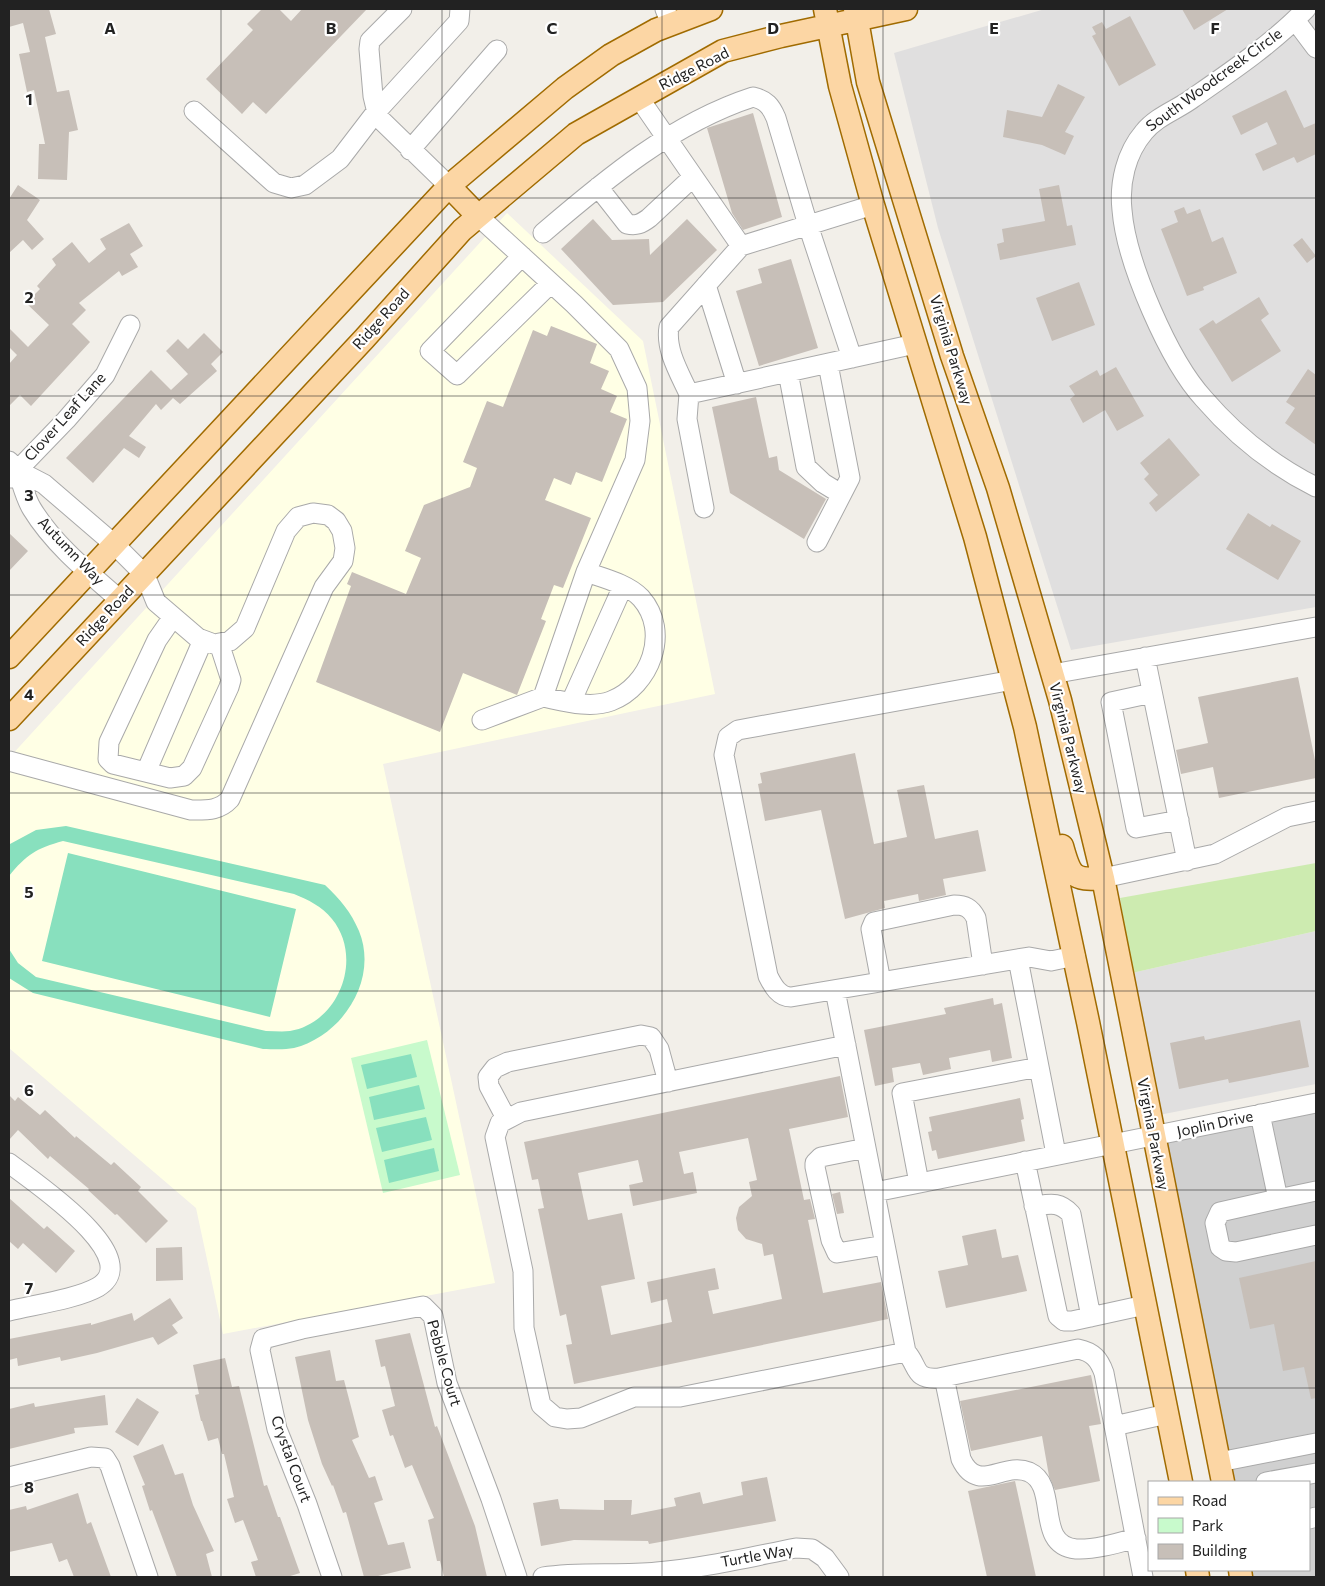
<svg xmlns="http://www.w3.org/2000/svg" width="1325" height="1586" font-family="Commissioner,sans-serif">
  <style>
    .residential { fill: #e0dfdf }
    .education { fill: #ffffe5 }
    .religious { fill: #d0d0d0 }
    .grass { fill: #cdebb0 }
    .park { fill: #c8facc }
    .pitch { fill: #88e0be }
    .building { fill: #c7bfb8; fill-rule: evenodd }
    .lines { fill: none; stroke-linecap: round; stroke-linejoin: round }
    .minor-casing { stroke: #a9a9a9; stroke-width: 21 }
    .major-casing { stroke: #a06b00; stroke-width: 25 }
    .minor { stroke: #fff; stroke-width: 19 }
    .major { stroke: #fcd6a4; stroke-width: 22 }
    .grid { fill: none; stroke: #222; stroke-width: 1; stroke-opacity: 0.55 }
    .labels { text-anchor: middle; stroke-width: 4.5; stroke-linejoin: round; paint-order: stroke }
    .street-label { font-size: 15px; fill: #222; stroke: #fff }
    .grid-label { font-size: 16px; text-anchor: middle; font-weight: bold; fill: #222; stroke: #fff; stroke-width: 4.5; stroke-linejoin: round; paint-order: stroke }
  </style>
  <rect width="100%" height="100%" fill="#f2efe9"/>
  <path class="residential" d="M 1045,9 L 1316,9 L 1316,607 L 1071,650 L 938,228 L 894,53 Z
    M 1316,931 L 1316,1084 L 1159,1115 L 1132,973 Z"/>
  <path class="education" d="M 507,213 L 643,341 L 715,694 L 383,764 L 495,1283 L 223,1334 L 196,1208 L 9,1048 L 9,758 Z"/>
  <path class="religious" d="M 1316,1112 L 1316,1577 L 1252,1577 L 1250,1570 L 1309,1570 L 1309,1482 L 1233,1482 L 1167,1143 Z"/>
  <path class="grass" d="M 1316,863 L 1316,931 L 1132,973 L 1120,898 Z"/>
  <path class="park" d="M 427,1040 L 460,1175 L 383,1193 L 351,1058 Z"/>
  <path class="pitch" d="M 66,826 L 325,885 C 340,899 351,912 359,931 C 379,980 342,1036 294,1048 C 284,1050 272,1049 263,1049 L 33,993 L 9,978 L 9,949 L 18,963 L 36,977 L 266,1031 C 274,1031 282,1032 290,1031 C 339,1023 364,958 332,919 C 322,906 308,900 294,894 L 63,841 C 37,848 26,855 9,876 L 10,844 L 36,830 Z
    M 68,853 L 296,909 L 270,1017 L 42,961 Z
    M 411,1054 L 417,1077 L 367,1089 L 361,1065 Z
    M 419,1085 L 425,1109 L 374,1120 L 369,1097 Z
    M 426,1117 L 432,1140 L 382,1152 L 376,1128 Z
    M 434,1148 L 439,1171 L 389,1183 L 384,1160 Z"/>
  <path class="building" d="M 9,9 L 49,9 L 56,34 L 45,37 L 57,92 L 69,90 L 78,130 L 69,132 L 67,180 L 38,179 L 39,144 L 45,144 L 34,90 L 27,92 L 19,54 L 30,52 L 23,23 L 9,27 Z
    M 262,9 L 279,9 L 291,21 L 302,9 L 367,9 L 266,114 L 253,102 L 242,114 L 206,79 L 253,30 L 247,24 Z
    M 1182,9 L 1228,9 L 1194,30 Z
    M 1130,16 L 1156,65 L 1119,86 L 1092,36 L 1096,34 L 1092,27 L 1102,22 L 1106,29 Z
    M 1058,84 L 1085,97 L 1065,132 L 1074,136 L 1065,155 L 1042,145 L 1003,137 L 1007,110 L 1042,117 Z
    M 1286,90 L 1304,128 L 1316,123 L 1316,154 L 1297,163 L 1294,157 L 1263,171 L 1255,154 L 1277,144 L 1267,122 L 1241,135 L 1232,116 Z
    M 753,113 L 782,217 L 743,230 L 732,213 L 707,128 Z
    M 18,185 L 40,200 L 27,220 L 44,239 L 32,250 L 23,240 L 9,253 L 9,199 Z
    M 1059,185 L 1067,226 L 1072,225 L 1076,245 L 1000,260 L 997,244 L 1004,242 L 1002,229 L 1045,221 L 1039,189 Z
    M 1184,207 L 1187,214 L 1200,209 L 1212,242 L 1223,237 L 1237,273 L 1203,287 L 1204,290 L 1187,296 L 1161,229 L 1178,222 L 1174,211 Z
    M 593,219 L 612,240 L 649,239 L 650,255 L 687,219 L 717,250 L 663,302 L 613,305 L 561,249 Z
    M 129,223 L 143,246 L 130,254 L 138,267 L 122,276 L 119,271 L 79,303 L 86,310 L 72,324 L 90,342 L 31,406 L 20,395 L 9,406 L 9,364 L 17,355 L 9,347 L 9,328 L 28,347 L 49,325 L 26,303 L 40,289 L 37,286 L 56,265 L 52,259 L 72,242 L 89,263 L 106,249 L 100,239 Z
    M 1302,238 L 1316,256 L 1307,263 L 1293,245 Z
    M 791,259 L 818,348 L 759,366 L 736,291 L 762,283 L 758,269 Z
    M 1079,282 L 1095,325 L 1052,341 L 1036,298 Z
    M 1259,297 L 1269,314 L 1261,320 L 1281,351 L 1232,382 L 1199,329 L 1213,320 L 1216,324 Z
    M 551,326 L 597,344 L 590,363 L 609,371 L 601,389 L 617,396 L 610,412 L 627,419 L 602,482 L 576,472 L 571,485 L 554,478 L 545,500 L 591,518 L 563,588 L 554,585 L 541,619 L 546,621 L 517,695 L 463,673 L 440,732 L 316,682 L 351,586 L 347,584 L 352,572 L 406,594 L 421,558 L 405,551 L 424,505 L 470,487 L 477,468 L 463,462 L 487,401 L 503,407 L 533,330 L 547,336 Z
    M 204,333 L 223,352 L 211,364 L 217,371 L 180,404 L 173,398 L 161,410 L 156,404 L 129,436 L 146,447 L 139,458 L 124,448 L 93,483 L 66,458 L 151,370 L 171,390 L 188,374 L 166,351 L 178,339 L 188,349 Z
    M 1116,367 L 1144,416 L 1117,431 L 1105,410 L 1083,423 L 1070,399 L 1075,395 L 1069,386 L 1097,370 L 1100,376 Z
    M 1308,369 L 1316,375 L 1316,445 L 1285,423 L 1295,408 L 1286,402 Z
    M 756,397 L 769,458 L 777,456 L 779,470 L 826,499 L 804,539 L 730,493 L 712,407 Z
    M 1169,438 L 1200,475 L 1156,512 L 1149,503 L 1158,495 L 1144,479 L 1149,474 L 1140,463 Z
    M 1248,513 L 1270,527 L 1272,524 L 1301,541 L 1278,580 L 1226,549 Z
    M 9,533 L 28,551 L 9,571 Z
    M 1298,677 L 1316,765 L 1316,778 L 1219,798 L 1213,767 L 1181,774 L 1176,750 L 1208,743 L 1198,697 Z
    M 855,753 L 874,844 L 907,837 L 897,790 L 924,785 L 935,839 L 978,830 L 986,871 L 943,879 L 946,895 L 919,901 L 918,894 L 884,901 L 885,908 L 845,919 L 821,810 L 765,821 L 758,784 L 762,783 L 760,773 Z
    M 993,998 L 994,1005 L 1002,1003 L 1012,1058 L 992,1062 L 990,1050 L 949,1058 L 951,1069 L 923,1075 L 920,1063 L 892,1068 L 894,1082 L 875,1086 L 864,1030 L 946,1014 L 944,1008 Z
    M 1300,1020 L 1309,1067 L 1229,1083 L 1228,1079 L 1179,1089 L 1170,1043 L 1204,1036 L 1205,1040 Z
    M 840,1076 L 848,1117 L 789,1129 L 804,1200 L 810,1199 L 815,1219 L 808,1220 L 823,1293 L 881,1282 L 888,1319 L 574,1384 L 566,1345 L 572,1344 L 566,1314 L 560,1316 L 538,1209 L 544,1208 L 538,1179 L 532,1180 L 524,1142 ZM 748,1138 L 757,1180 L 749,1182 L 752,1196 L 739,1207 L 736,1218 L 738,1230 L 746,1239 L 762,1244 L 764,1256 L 773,1254 L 782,1299 L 713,1314 L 708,1291 L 719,1289 L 715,1268 L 647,1282 L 651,1303 L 667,1299 L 672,1322 L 611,1335 L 601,1286 L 635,1279 L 622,1213 L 588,1220 L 578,1173 L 638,1160 L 643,1182 L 629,1185 L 633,1206 L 697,1193 L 693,1172 L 684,1174 L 679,1152 Z
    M 9,1095 L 15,1101 L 18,1097 L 40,1115 L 45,1110 L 75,1138 L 76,1136 L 111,1165 L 114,1162 L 141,1187 L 138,1191 L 168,1221 L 146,1243 L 117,1214 L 115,1215 L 88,1190 L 89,1189 L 50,1156 L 48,1159 L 18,1130 L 9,1140 Z
    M 1020,1098 L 1024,1119 L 1021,1120 L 1025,1141 L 938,1159 L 936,1150 L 932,1151 L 928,1132 L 932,1131 L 929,1117 Z
    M 840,1192 L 844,1213 L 837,1214 L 832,1194 Z
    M 9,1198 L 44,1229 L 47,1226 L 75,1251 L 56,1273 L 23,1243 L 18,1249 L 9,1241 Z
    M 996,1229 L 1002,1258 L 1018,1255 L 1027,1291 L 946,1308 L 938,1271 L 968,1265 L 962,1236 Z
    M 182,1247 L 183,1280 L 156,1281 L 156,1248 Z
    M 1316,1261 L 1316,1398 L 1311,1399 L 1304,1367 L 1283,1371 L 1274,1324 L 1250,1329 L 1239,1278 Z
    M 170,1298 L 183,1318 L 172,1325 L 178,1333 L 158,1345 L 153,1337 L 97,1353 L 61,1361 L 60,1357 L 18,1366 L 17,1358 L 9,1360 L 9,1339 L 91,1323 L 91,1325 L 132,1313 L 134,1321 Z
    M 410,1333 L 435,1427 L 437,1426 L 475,1526 L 487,1577 L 444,1577 L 440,1561 L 437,1561 L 428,1520 L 434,1518 L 412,1465 L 405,1468 L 393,1435 L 390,1436 L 382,1410 L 395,1406 L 385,1366 L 381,1367 L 375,1340 Z
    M 330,1350 L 336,1381 L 344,1380 L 359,1437 L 352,1440 L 369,1478 L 375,1476 L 383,1500 L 374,1503 L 388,1545 L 404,1542 L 411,1568 L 374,1577 L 364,1577 L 346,1512 L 343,1513 L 333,1485 L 332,1486 L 322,1464 L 308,1420 L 295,1357 Z
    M 225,1358 L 232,1387 L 239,1386 L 264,1486 L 267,1485 L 278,1517 L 280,1517 L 300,1573 L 287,1577 L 256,1577 L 251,1562 L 258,1560 L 243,1520 L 235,1523 L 227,1499 L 234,1497 L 224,1454 L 222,1454 L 218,1438 L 208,1441 L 202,1421 L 201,1421 L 195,1395 L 199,1394 L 193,1365 Z
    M 1091,1375 L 1101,1424 L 1089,1426 L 1100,1481 L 1055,1490 L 1049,1476 L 1042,1436 L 971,1451 L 960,1401 Z
    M 105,1395 L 108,1425 L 74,1428 L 75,1433 L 9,1449 L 9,1409 L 34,1403 L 35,1407 Z
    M 137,1398 L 159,1412 L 138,1446 L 115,1432 Z
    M 163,1444 L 175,1475 L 183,1473 L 193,1505 L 214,1551 L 206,1554 L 212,1577 L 177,1577 L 152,1510 L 150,1511 L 142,1486 L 145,1485 L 133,1456 Z
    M 767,1477 L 776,1521 L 649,1544 L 648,1541 L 574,1540 L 541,1546 L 533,1503 L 558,1499 L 560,1509 L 604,1510 L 604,1500 L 632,1500 L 631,1515 L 676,1506 L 674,1498 L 700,1492 L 703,1504 L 743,1495 L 741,1482 Z
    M 1015,1481 L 1036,1577 L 987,1577 L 968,1491 Z
    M 78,1493 L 87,1524 L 91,1522 L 111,1577 L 74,1577 L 67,1559 L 59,1562 L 52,1543 L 9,1552 L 9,1510 L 26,1506 L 27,1510 Z"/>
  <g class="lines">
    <defs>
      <path id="minor" d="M 402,9 L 370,41 L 369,49 L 373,96 L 378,117 L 449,186
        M 665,9 L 671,24
        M 1306,9 C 1273,43 1232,71 1193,98 C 1177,110 1157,116 1144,132 C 1126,153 1119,183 1122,210 C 1126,262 1169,361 1204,399 C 1236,436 1272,465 1316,487
        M 1295,20 L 1316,48
        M 639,98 L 741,246
        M 194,111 L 274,183 L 291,188 L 305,185 L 340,159 L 376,112 L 459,21 L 460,9
        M 410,150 L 497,50
        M 598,187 L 627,224 C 636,226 641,224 649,218 L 693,177
        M 873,205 L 741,246 L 669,327 C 665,350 680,374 689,394 L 915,344
        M 477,215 L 574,304 L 619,349 L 637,388 L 640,421 L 635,460 L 586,572 L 543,697 C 563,701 590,709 611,701 C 650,686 671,632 641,598 C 628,584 603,578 586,572
        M 543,233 C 606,179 673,123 753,97 C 766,100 771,106 776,118 L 808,225 L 852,358
        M 522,256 L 430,351 L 457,375 L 551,283
        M 706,285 L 737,384
        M 788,372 L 806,467 L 823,483 L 841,494
        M 689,394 L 687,419 L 704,508
        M 9,461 L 17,470 L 44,484 L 115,545 L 145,575 L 156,602 L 198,638 L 214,644 L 230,641 L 245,628 L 286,531 L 298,517 L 313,513 L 328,515 L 336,521 L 342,531 L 345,548 L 343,561 L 324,587 L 230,799 C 219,811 207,810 191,810 L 9,761
        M 17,470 C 22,483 25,498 32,509 C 54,545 89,573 120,600
        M 10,478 L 66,420 L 105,375 L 130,325
        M 817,542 L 850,478 L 828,364
        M 173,617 L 157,640 L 109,742 L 108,759 L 113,764 L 170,778 L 184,776 L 192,768 L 229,687 L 231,680 L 219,643
        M 1145,657 L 1187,861
        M 1052,674 L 1316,627
        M 1013,680 L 738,730 L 728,737 L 724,755 L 768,976 C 773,986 779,997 791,997 L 1029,957 L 1051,961 L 1075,956
        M 1152,693 L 1111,702 L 1136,828 L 1179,820
        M 571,702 L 623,586
        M 482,720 L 543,697
        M 146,772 L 203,640
        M 1103,878 L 1215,854 L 1287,817 L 1316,811
        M 1018,959 L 1056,1154
        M 881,982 L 871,929 L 874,922 L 954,905 C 965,905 971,908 976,918 L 983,965
        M 835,990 L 906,1352 C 919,1366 913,1380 939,1378 L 1078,1349 C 1093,1352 1099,1359 1104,1373 L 1143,1577
        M 846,1045 L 521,1112 L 500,1123 L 495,1137 L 523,1271 L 524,1328 L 541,1405 L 555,1417 L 567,1419 L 581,1418 L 634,1397 L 680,1397 L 906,1352
        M 1260,1114 L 1278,1199 L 1316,1191
        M 506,1118 L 489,1086 L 488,1077 L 495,1068 L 508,1062 L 641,1035 L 651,1037 L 659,1049 L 668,1082
        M 866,1148 L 821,1157 L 815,1163 L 815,1167 L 831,1240 L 837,1253 L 885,1245
        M 1025,1161 L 1058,1316 L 1064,1321 L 1072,1321 L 1145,1305
        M 9,1163 C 29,1179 148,1257 98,1287 C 77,1299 33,1305 9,1311
        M 919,1183 L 902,1093 L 1039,1067
        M 875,1192 L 1316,1103
        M 1278,1199 L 1220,1212 L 1215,1223 L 1220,1247 L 1226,1251 L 1236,1252 L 1316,1235
        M 1034,1206 C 1050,1204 1059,1201 1071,1214 L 1091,1317
        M 944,1377 L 961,1459 C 978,1495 1003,1461 1029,1472 C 1060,1486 1034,1545 1076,1549 C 1095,1550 1118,1543 1136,1538
        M 1114,1426 L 1167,1414
        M 1219,1462 L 1316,1443
        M 9,1477 L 91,1457 L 105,1458 L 110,1466 L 148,1577
        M 1266,1482 L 1316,1473
        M 1309,1519 L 1316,1517
        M 332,1577 L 307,1504 L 277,1429 L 260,1350 L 263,1339 L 302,1329 L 423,1306 L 433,1316 L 447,1383 L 491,1499 L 517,1577
        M 543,1577 C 581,1571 619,1576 657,1572 C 704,1568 750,1557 796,1548 L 812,1549 L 825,1558 L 839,1577"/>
      <path id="major" d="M 825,9 L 840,86 L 873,205 L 975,537 L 1025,727 L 1088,1022 L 1181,1482
        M 855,9 L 868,82 L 952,356 L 998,488 L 1060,700 L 1103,878 L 1223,1482
        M 449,186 L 477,215
        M 9,657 L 449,186 L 565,88 L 611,55 L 656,30 L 711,9
        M 9,719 L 364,339 L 462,230 L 576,134 L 723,51 L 781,36 L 906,9
        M 1062,846 C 1070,875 1072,881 1103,878
        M 1197,1570 L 1198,1577
        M 1240,1570 L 1241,1577"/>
    </defs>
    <use href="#minor" class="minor-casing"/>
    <use href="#major" class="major-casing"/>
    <use href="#minor" class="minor"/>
    <use href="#major" class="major"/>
  </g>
  <path class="grid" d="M 221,9 L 221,1577M 442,9 L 442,1577M 662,9 L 662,1577M 883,9 L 883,1577M 1104,9 L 1104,1577M 9,198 L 1316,198M 9,396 L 1316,396M 9,595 L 1316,595M 9,793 L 1316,793M 9,991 L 1316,991M 9,1190 L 1316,1190M 9,1388 L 1316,1388"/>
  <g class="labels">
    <g class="street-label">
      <text transform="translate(694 69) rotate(-27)" y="5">Ridge Road</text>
      <text transform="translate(1214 80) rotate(-36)" y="5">South Woodcreek Circle</text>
      <text transform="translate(381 319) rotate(-48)" y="5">Ridge Road</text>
      <text transform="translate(951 350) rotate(73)" y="5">Virginia Parkway</text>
      <text transform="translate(65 417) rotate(-48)" y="5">Clover Leaf Lane</text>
      <text transform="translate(71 551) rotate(46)" y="5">Autumn Way</text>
      <text transform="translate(105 616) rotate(-47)" y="5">Ridge Road</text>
      <text transform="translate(1068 738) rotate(76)" y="5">Virginia Parkway</text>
      <text transform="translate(1215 1124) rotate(-12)" y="5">Joplin Drive</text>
      <text transform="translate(1153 1134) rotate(79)" y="5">Virginia Parkway</text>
      <text transform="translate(444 1363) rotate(74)" y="5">Pebble Court</text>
      <text transform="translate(291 1459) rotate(70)" y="5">Crystal Court</text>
      <text transform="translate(757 1556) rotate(-10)" y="5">Turtle Way</text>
    </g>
  </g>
  <g class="grid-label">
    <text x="110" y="34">A</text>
    <text x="331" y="34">B</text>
    <text x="552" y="34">C</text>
    <text x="773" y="34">D</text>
    <text x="994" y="34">E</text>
    <text x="1215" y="34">F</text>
    <text x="29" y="105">1</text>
    <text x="29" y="303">2</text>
    <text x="29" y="501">3</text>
    <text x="29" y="700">4</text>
    <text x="29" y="898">5</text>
    <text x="29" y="1096">6</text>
    <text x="29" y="1294">7</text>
    <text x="29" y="1493">8</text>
  </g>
  <rect width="1325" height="1586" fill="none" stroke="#222222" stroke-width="20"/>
  <rect x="1148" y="1481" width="162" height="90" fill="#ffffff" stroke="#a7a7a7"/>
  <rect x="1158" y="1497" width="25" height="8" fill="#fcd6a4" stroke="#a7a7a7"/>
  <text x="1192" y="1506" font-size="15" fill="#222222">Road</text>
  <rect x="1158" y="1518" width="25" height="15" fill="#c8facc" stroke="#a7a7a7"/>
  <text x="1192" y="1531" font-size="15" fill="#222222">Park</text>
  <rect x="1158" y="1544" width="25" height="15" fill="#c7bfb8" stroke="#a7a7a7"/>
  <text x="1192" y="1556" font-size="15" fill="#222222">Building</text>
</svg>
